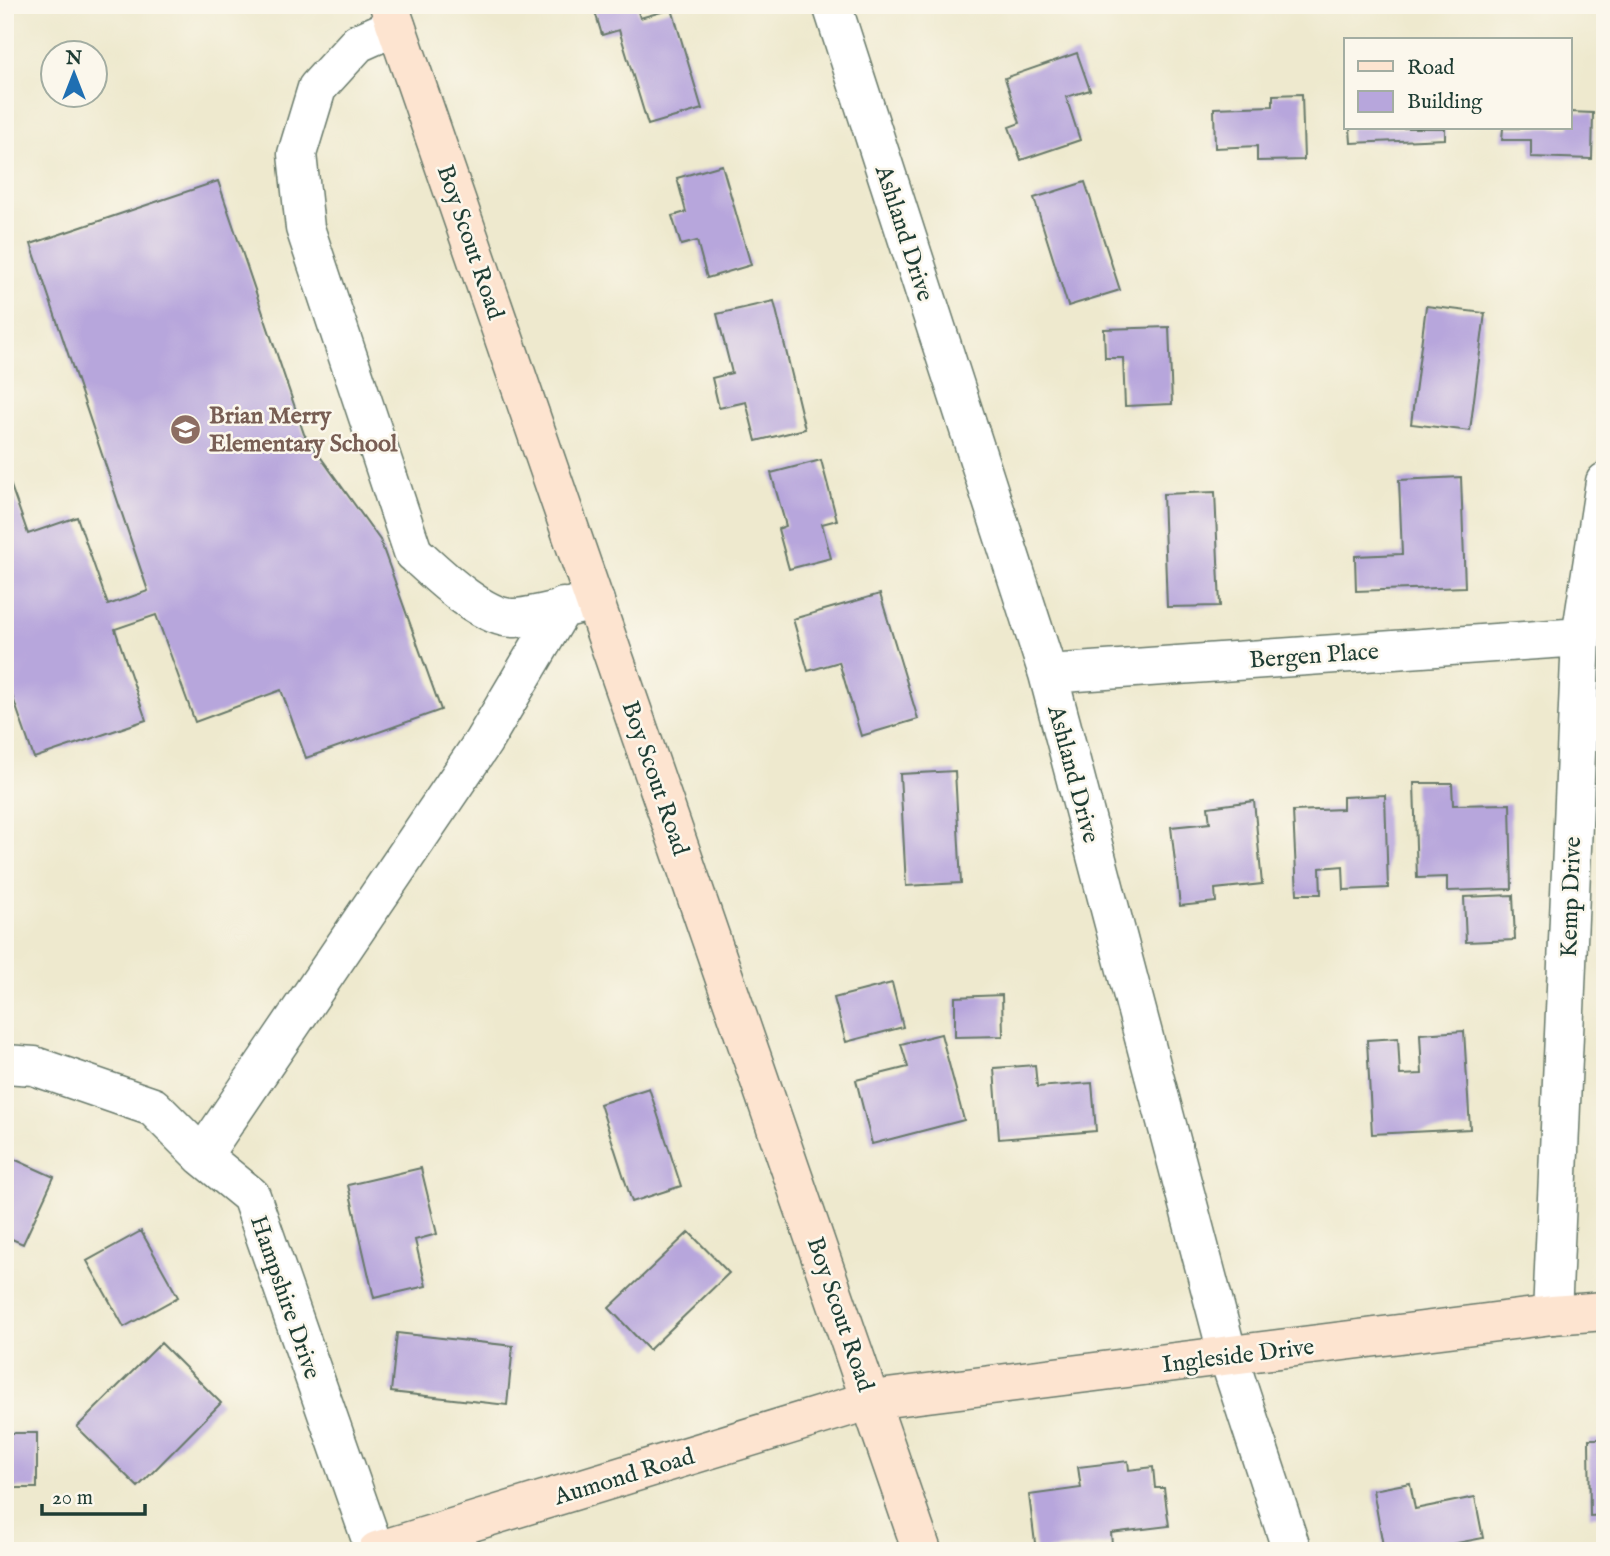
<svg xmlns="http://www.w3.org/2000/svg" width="1610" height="1556" font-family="'IM FELL English',serif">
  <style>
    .building { fill: #b7a6dc }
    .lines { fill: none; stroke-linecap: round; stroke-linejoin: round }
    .street-casing { stroke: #67796a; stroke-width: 41 }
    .secondary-casing { stroke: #67796a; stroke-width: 41 }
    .street { stroke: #fff; stroke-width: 38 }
    .secondary { stroke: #fde4d0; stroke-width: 38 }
    .labels { text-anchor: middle; stroke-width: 5; stroke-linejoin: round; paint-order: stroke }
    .street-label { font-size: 24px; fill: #1f3d34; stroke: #fbf7ec }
    .education-label { font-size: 24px; font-weight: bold; fill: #785e54; stroke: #fbf7ec; text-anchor: start }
  </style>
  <rect width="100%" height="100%" fill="#fbf7ec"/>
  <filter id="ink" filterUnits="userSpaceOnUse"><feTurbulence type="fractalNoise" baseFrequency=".0143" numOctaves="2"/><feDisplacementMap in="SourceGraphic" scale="14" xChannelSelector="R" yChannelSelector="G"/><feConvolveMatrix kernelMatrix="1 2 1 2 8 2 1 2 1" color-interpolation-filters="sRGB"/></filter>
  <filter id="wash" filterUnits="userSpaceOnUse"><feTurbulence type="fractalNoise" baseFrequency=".00686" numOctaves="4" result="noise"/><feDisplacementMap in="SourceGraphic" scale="28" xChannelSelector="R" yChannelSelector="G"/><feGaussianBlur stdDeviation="1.57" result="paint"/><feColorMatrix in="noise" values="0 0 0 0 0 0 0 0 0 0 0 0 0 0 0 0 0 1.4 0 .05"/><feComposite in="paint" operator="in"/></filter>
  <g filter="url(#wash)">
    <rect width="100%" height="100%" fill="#eee9ce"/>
    <g id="blocks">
      <path class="building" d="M 593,5 L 636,5 L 640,18 L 672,9 L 702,109 L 648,125 L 619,30 L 602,35 Z
        M 1077,53 L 1090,90 L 1066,97 L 1080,140 L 1021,160 L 1009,127 L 1020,123 L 1005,78 Z
        M 1302,94 L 1304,160 L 1257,161 L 1257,146 L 1215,148 L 1214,108 L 1273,106 L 1273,95 Z
        M 1570,112 L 1593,113 L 1592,159 L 1531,157 L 1531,140 L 1502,140 L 1503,128 L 1570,128 Z
        M 1350,128 L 1445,128 L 1445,139 L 1351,143 Z
        M 722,165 L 751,265 L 707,278 L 697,241 L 681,245 L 672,216 L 686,212 L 677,178 Z
        M 218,181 L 304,434 L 380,540 L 441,710 L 306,758 L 281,690 L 195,722 L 156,615 L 115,629 L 146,720 L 34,758 L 5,675 L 5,469 L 28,534 L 77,517 L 108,605 L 148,591 L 31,244 Z
        M 1085,182 L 1120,290 L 1068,306 L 1034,198 Z
        M 774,301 L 805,429 L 756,441 L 746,402 L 719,408 L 712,378 L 732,373 L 717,314 Z
        M 1426,306 L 1485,313 L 1470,431 L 1411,424 Z
        M 1169,327 L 1172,404 L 1125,406 L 1123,358 L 1105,358 L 1104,329 Z
        M 821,460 L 837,520 L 822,524 L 831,558 L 789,569 L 778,529 L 786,526 L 771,473 Z
        M 1461,477 L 1465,587 L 1356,591 L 1355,556 L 1402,554 L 1399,480 Z
        M 1215,492 L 1220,606 L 1167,607 L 1163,494 Z
        M 880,594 L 918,719 L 861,736 L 839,662 L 808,671 L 793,619 Z
        M 955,771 L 961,883 L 906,886 L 900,774 Z
        M 1414,783 L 1452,783 L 1453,805 L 1510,804 L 1512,889 L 1447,891 L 1447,877 L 1417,878 Z
        M 1385,795 L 1388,888 L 1344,890 L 1343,866 L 1320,868 L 1321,894 L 1297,894 L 1293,811 L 1343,809 L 1343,797 Z
        M 1254,801 L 1262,884 L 1215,889 L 1216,902 L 1180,906 L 1171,827 L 1210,823 L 1208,807 Z
        M 1513,895 L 1515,940 L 1466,942 L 1464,897 Z
        M 892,983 L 903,1027 L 846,1042 L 834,998 Z
        M 1002,995 L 1003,1036 L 955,1037 L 955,997 Z
        M 1464,1031 L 1470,1129 L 1372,1134 L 1367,1040 L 1398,1038 L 1400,1075 L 1422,1074 L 1420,1034 Z
        M 941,1034 L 964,1120 L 872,1144 L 856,1080 L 908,1067 L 901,1044 Z
        M 1035,1065 L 1037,1087 L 1092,1083 L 1096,1131 L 999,1139 L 994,1068 Z
        M 649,1088 L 681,1186 L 632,1202 L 600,1104 Z
        M 5,1155 L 54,1177 L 23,1244 L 5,1236 Z
        M 421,1168 L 437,1234 L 415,1240 L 426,1286 L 374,1298 L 348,1185 Z
        M 141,1231 L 178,1297 L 124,1327 L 87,1261 Z
        M 689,1232 L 729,1273 L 649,1350 L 609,1308 Z
        M 397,1333 L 513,1346 L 507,1405 L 391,1392 Z
        M 161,1343 L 221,1403 L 138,1487 L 77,1427 Z
        M 5,1433 L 37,1433 L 37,1488 L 5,1488 Z
        M 1589,1439 L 1605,1439 L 1605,1515 L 1590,1516 Z
        M 1128,1461 L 1129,1470 L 1153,1467 L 1155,1488 L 1164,1488 L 1169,1526 L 1111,1533 L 1112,1544 L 1036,1551 L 1029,1495 L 1081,1488 L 1078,1467 Z
        M 1410,1483 L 1415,1509 L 1475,1497 L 1483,1538 L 1416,1551 L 1384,1551 L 1373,1490 Z"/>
    </g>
  </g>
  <g filter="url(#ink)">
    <use href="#blocks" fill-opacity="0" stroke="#67796a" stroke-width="2"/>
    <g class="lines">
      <defs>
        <path id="street" d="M 832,5 L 1048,674 L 1228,1356 L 1292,1551
          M 396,26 L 358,43 L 317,88 L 297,154 L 305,228 L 413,552 C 435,572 483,620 515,618 C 541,616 569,606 595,601
          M 1048,674 L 1581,637
          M 5,1064 L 34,1066 L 153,1107 L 202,1156 L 251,1196 L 375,1551
          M 202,1156 L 483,742 L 563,607
          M 1552,1315 L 1581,637 L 1605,482"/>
        <path id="secondary" d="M 389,5 L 922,1551
          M 377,1551 L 871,1400 L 1552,1315 L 1605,1311"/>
      </defs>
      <use href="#street" class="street-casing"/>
      <use href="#secondary" class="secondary-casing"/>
      <use href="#street" class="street"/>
      <use href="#secondary" class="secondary"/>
    </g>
  </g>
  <defs>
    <symbol id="school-disc" viewBox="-11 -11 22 22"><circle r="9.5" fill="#8d6e63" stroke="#fbf7ec"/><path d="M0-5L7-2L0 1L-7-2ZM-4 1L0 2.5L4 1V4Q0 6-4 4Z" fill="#fff"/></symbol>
  </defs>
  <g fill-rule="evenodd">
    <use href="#school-disc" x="168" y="412" width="35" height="35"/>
  </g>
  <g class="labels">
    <g class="street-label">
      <text transform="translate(905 233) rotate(72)" y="8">Ashland Drive</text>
      <text transform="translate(471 242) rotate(71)" y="8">Boy Scout Road</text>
      <text transform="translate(1314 655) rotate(-4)" y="8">Bergen Place</text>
      <text transform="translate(1074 774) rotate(75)" y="8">Ashland Drive</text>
      <text transform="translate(656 778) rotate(71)" y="8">Boy Scout Road</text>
      <text transform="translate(1570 897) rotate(-88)" y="8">Kemp Drive</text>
      <text transform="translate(286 1297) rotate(71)" y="8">Hampshire Drive</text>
      <text transform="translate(841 1314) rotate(71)" y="8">Boy Scout Road</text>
      <text transform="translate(1238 1355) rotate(-7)" y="8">Ingleside Drive</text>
      <text transform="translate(624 1476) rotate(-17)" y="8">Aumond Road</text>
    </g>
    <g class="education-label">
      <text x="209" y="423">Brian Merry<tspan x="209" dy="28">Elementary School</tspan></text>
    </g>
  </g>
  <rect width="1610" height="1556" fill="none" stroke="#fbf7ec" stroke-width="28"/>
  <rect x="1344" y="38" width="228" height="91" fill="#fbf7ec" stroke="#a3ada2" stroke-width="2"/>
  <rect x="1358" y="61" width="35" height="10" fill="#fde4d0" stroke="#a3ada2" stroke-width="2"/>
  <text x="1407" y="74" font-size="21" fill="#1f3d34">Road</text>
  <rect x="1358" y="91" width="35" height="21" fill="#b7a6dc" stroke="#a3ada2" stroke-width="2"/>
  <text x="1407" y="108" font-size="21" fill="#1f3d34">Building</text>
  <g transform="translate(74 74)"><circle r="33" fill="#fbf7ec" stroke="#a3ada2" stroke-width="2"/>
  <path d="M0-5L12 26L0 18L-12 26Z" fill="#1f6fb2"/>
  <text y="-10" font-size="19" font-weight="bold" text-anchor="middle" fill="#1f3d34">N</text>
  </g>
  <path d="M42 1504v10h103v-10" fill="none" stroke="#1f3d34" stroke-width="3.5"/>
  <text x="52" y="1504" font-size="21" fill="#1f3d34" stroke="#fbf7ec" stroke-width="5" paint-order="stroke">20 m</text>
</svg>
